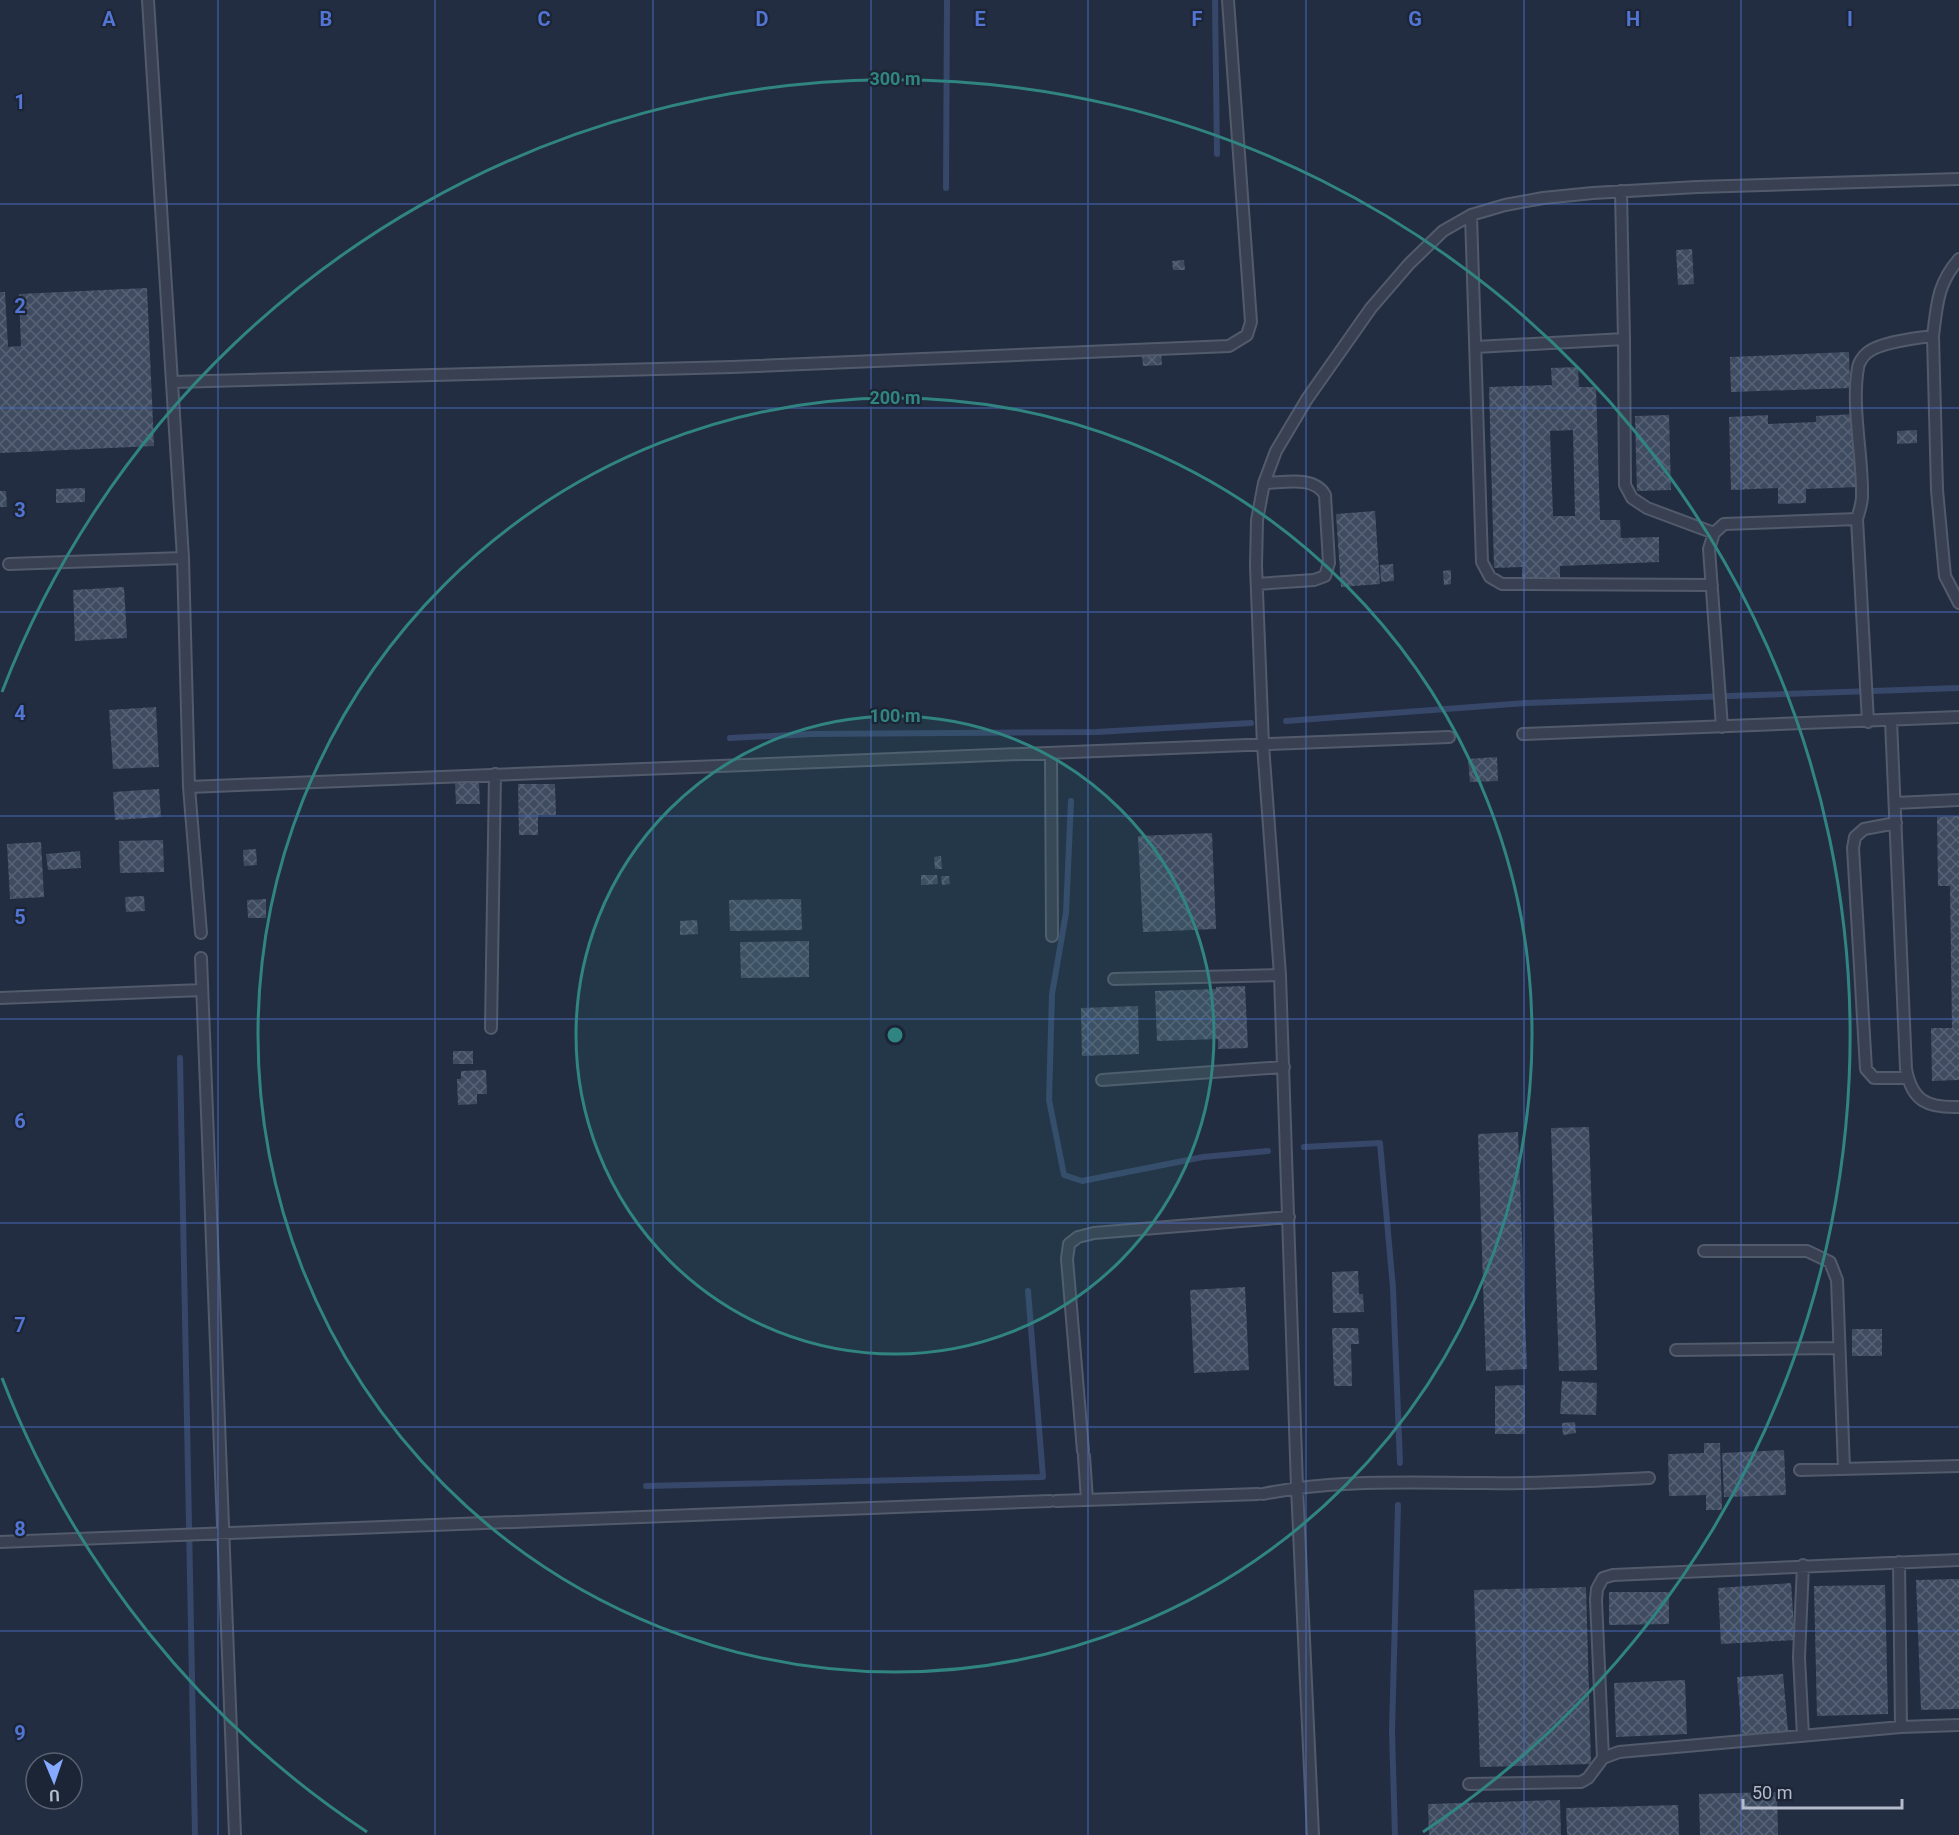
<svg xmlns="http://www.w3.org/2000/svg" width="1959" height="1835" font-family="Roboto,sans-serif">
  <style>
    .lines { fill: none; stroke-linecap: round; stroke-linejoin: round }
    .stream { stroke: #364769; stroke-width: 6 }
    .building { fill: url(#building-cross-hatch); fill-rule: evenodd }
    .service-casing { stroke: #525b6b; stroke-width: 14 }
    .service { stroke: #384051; stroke-width: 10 }
    .grid { fill: none; stroke: #5274d3; stroke-width: 1.5; stroke-opacity: 0.55 }
    .ring { fill: none; stroke: #308481; stroke-width: 3 }
    .grid-label { font-size: 20px; text-anchor: middle; font-weight: bold; fill: #5274d3; stroke: #1c2536; stroke-width: 4.5; stroke-linejoin: round; paint-order: stroke }
    .centre { fill: #308481; stroke: #1c2536; stroke-width: 3 }
    .ring-label { font-size: 18px; text-anchor: middle; font-weight: bold; fill: #308481; stroke: #1c2536; stroke-width: 4.5; stroke-linejoin: round; paint-order: stroke }
  </style>
  <defs>
    <pattern id="building-cross-hatch" width="8" height="8" patternUnits="userSpaceOnUse" patternTransform="scale(1.5)"><rect width="8" height="8" fill="#3f4b61"/><path d="M0 0l8 8M0 8l8-8" fill="none" stroke="#586376"/></pattern>
  </defs>
  <rect width="100%" height="100%" fill="#232d41"/>
  <g class="lines">
    <path class="stream" d="M 1215,0 L 1217,154
      M 946,188 L 947,0
      M 1286,721 L 1526,703 L 1959,688
      M 730,738 L 812,734 L 1097,732 L 1251,723
      M 1071,801 L 1066,913 L 1052,994 L 1049,1100 L 1064,1175 L 1082,1181 L 1203,1157 L 1268,1151
      M 180,1058 L 195,1835
      M 1304,1147 L 1380,1143 L 1393,1288 L 1400,1463
      M 646,1486 L 1043,1477 L 1028,1291
      M 1395,1835 L 1392,1731 L 1398,1505"/>
  </g>
  <path class="building" d="M 1692,249 L 1694,284 L 1678,285 L 1676,250 Z
    M 1184,260 L 1185,270 L 1173,270 L 1172,261 Z
    M 147,288 L 154,446 L 0,453 L 0,292 L 5,292 L 8,347 L 21,346 L 19,294 Z
    M 1849,352 L 1850,388 L 1731,392 L 1730,357 Z
    M 1161,354 L 1162,365 L 1143,366 L 1142,355 Z
    M 1578,367 L 1579,387 L 1596,387 L 1600,520 L 1620,520 L 1621,538 L 1659,537 L 1659,562 L 1560,566 L 1560,578 L 1522,579 L 1522,567 L 1494,568 L 1489,387 L 1552,385 L 1551,368 ZM 1573,430 L 1575,516 L 1553,516 L 1550,431 Z
    M 1856,414 L 1858,487 L 1806,489 L 1806,503 L 1778,504 L 1778,488 L 1731,490 L 1729,417 L 1768,415 L 1768,424 L 1816,422 L 1816,416 Z
    M 1669,415 L 1671,490 L 1637,491 L 1635,416 Z
    M 1917,430 L 1917,443 L 1897,444 L 1897,431 Z
    M 85,488 L 85,502 L 56,503 L 56,489 Z
    M 0,491 L 6,491 L 7,507 L 0,507 Z
    M 1375,511 L 1380,584 L 1341,587 L 1336,514 Z
    M 1393,564 L 1394,581 L 1381,582 L 1380,565 Z
    M 1451,570 L 1451,584 L 1444,585 L 1443,571 Z
    M 124,587 L 127,638 L 75,641 L 73,590 Z
    M 156,707 L 159,767 L 113,769 L 109,710 Z
    M 1497,757 L 1498,781 L 1470,782 L 1468,759 Z
    M 455,783 L 479,783 L 480,804 L 456,804 Z
    M 518,784 L 555,784 L 556,815 L 538,815 L 538,835 L 519,835 Z
    M 159,789 L 161,817 L 115,820 L 113,792 Z
    M 1959,816 L 1959,1080 L 1932,1081 L 1931,1028 L 1952,1028 L 1950,886 L 1938,886 L 1937,817 Z
    M 1212,833 L 1216,929 L 1143,932 L 1138,836 Z
    M 163,840 L 164,872 L 120,873 L 119,841 Z
    M 41,842 L 44,897 L 10,899 L 7,844 Z
    M 256,849 L 257,865 L 244,866 L 243,850 Z
    M 80,851 L 81,868 L 48,870 L 46,854 Z
    M 941,856 L 942,869 L 935,869 L 934,857 Z
    M 921,875 L 937,875 L 938,884 L 921,885 Z
    M 941,876 L 949,876 L 950,884 L 942,885 Z
    M 144,896 L 145,911 L 126,912 L 125,897 Z
    M 266,899 L 266,918 L 248,918 L 247,900 Z
    M 801,899 L 802,930 L 730,931 L 729,900 Z
    M 697,920 L 698,934 L 680,935 L 680,921 Z
    M 809,941 L 809,977 L 741,978 L 740,942 Z
    M 1245,986 L 1248,1048 L 1218,1049 L 1218,1039 L 1157,1041 L 1155,991 L 1216,989 L 1216,987 Z
    M 1138,1006 L 1139,1054 L 1082,1056 L 1081,1008 Z
    M 453,1051 L 473,1051 L 473,1064 L 453,1064 Z
    M 486,1070 L 487,1094 L 477,1094 L 477,1104 L 458,1105 L 457,1079 L 461,1079 L 461,1071 Z
    M 1589,1127 L 1597,1370 L 1559,1371 L 1551,1128 Z
    M 1518,1132 L 1527,1369 L 1486,1371 L 1478,1134 Z
    M 1358,1271 L 1359,1294 L 1363,1294 L 1364,1312 L 1333,1313 L 1332,1272 Z
    M 1245,1287 L 1249,1370 L 1194,1373 L 1190,1290 Z
    M 1332,1328 L 1358,1328 L 1359,1344 L 1351,1344 L 1352,1386 L 1334,1386 Z
    M 1852,1329 L 1882,1329 L 1882,1356 L 1852,1356 Z
    M 1562,1381 L 1597,1383 L 1596,1415 L 1560,1414 Z
    M 1525,1385 L 1525,1434 L 1495,1434 L 1495,1386 Z
    M 1575,1422 L 1576,1433 L 1563,1435 L 1562,1423 Z
    M 1704,1443 L 1720,1443 L 1722,1510 L 1706,1510 L 1706,1495 L 1669,1496 L 1668,1454 L 1704,1453 Z
    M 1784,1450 L 1786,1495 L 1724,1497 L 1722,1453 Z
    M 1959,1579 L 1959,1709 L 1921,1710 L 1916,1580 Z
    M 1791,1583 L 1795,1640 L 1721,1644 L 1718,1588 Z
    M 1885,1585 L 1888,1714 L 1817,1716 L 1814,1586 Z
    M 1586,1587 L 1591,1764 L 1480,1767 L 1474,1590 Z
    M 1609,1592 L 1669,1592 L 1669,1624 L 1609,1625 Z
    M 1783,1674 L 1788,1731 L 1742,1735 L 1737,1677 Z
    M 1685,1680 L 1687,1734 L 1616,1737 L 1614,1683 Z
    M 1777,1792 L 1778,1835 L 1700,1835 L 1699,1794 Z
    M 1560,1800 L 1561,1835 L 1429,1835 L 1428,1804 Z
    M 1678,1805 L 1679,1835 L 1567,1835 L 1566,1808 Z"/>
  <g class="lines">
    <defs>
      <path id="service" d="M 148,0 L 183,558 L 189,787 L 201,933
        M 1471,215 L 1482,562 L 1490,577 L 1502,584 L 1712,585
        M 1933,336 L 1937,490 L 1942,544 L 1945,576 L 1959,603
        M 1624,339 L 1625,485 L 1632,498 L 1647,508 L 1714,533
        M 1476,347 L 1624,339 L 1621,191
        M 172,382 L 732,367 L 1229,346 L 1247,335 L 1251,322 L 1228,0
        M 1857,519 C 1859,512 1862,504 1862,496 C 1863,456 1851,407 1858,368 C 1858,364 1863,356 1867,353 C 1880,342 1916,338 1933,336 C 1937,305 1937,284 1959,259
        M 9,564 L 183,558
        M 1257,584 L 1314,580 L 1325,576 L 1329,563 L 1325,495 C 1314,475 1283,483 1264,483
        M 1891,721 L 1906,1069 C 1912,1101 1927,1108 1959,1107
        M 1722,727 L 1709,549 L 1714,533 L 1724,524 L 1857,519 L 1868,722
        M 1523,734 L 1959,717
        M 1051,753 L 1052,936
        M 189,787 L 1449,737
        M 1895,803 L 1959,800
        M 1896,823 L 1864,829 L 1855,837 L 1853,848 L 1866,1069 L 1874,1078 L 1908,1078
        M 201,958 L 235,1835
        M 1114,979 L 1280,975
        M 0,998 L 202,990
        M 491,1028 L 495,774
        M 1102,1080 L 1284,1067
        M 1704,1251 L 1807,1251 L 1830,1262 L 1837,1280 L 1844,1469
        M 1676,1350 L 1839,1348
        M 1083,1451 L 1067,1259 L 1069,1244 L 1078,1237 L 1094,1233 L 1289,1217
        M 1084,1456 L 1087,1500
        M 1800,1470 L 1959,1466
        M 1263,1494 C 1335,1479 1411,1483 1484,1483 C 1539,1484 1594,1481 1649,1478
        M 1056,1501 L 1258,1494
        M 0,1542 L 1050,1501
        M 1899,1562 L 1901,1727 L 1959,1725
        M 1803,1736 L 1799,1657 L 1803,1565
        M 1603,1758 L 1596,1600 L 1597,1589 L 1603,1578 L 1613,1575 L 1959,1560
        M 1469,1784 L 1581,1782 L 1588,1778 L 1603,1758 L 1619,1752 L 1901,1727
        M 1313,1835 L 1297,1487 L 1280,975 L 1263,745 L 1256,566 L 1257,520 L 1264,483 L 1276,451 L 1307,399 L 1371,308 L 1409,264 L 1443,231 L 1471,215 L 1505,205 L 1543,198 L 1593,193 L 1697,187 L 1959,179"/>
    </defs>
    <use href="#service" class="service-casing"/>
    <use href="#service" class="service"/>
  </g>
  <path class="grid" d="M 218,0 L 218,1835M 435,0 L 435,1835M 653,0 L 653,1835M 871,0 L 871,1835M 1088,0 L 1088,1835M 1306,0 L 1306,1835M 1524,0 L 1524,1835M 1741,0 L 1741,1835M 0,204 L 1959,204M 0,408 L 1959,408M 0,612 L 1959,612M 0,816 L 1959,816M 0,1019 L 1959,1019M 0,1223 L 1959,1223M 0,1427 L 1959,1427M 0,1631 L 1959,1631"/>
  <circle cx="895" cy="1035" r="319" fill="#308481" fill-opacity=".12"/>
  <g class="ring">
    <circle cx="895" cy="1035" r="319"/>
    <circle cx="895" cy="1035" r="637"/>
    <path d="M367 1832A956 956 0 0 1 2 1378M2 692A956 956 0 1 1 1423 1832"/>
  </g>
  <g class="grid-label">
    <text x="109" y="26">A</text>
    <text x="326" y="26">B</text>
    <text x="544" y="26">C</text>
    <text x="762" y="26">D</text>
    <text x="980" y="26">E</text>
    <text x="1197" y="26">F</text>
    <text x="1415" y="26">G</text>
    <text x="1633" y="26">H</text>
    <text x="1850" y="26">I</text>
    <text x="20" y="109">1</text>
    <text x="20" y="313">2</text>
    <text x="20" y="517">3</text>
    <text x="20" y="720">4</text>
    <text x="20" y="924">5</text>
    <text x="20" y="1128">6</text>
    <text x="20" y="1332">7</text>
    <text x="20" y="1536">8</text>
    <text x="20" y="1740">9</text>
  </g>
  <circle cx="895" cy="1035" r="9" class="centre"/>
  <g class="ring-label">
    <text x="895" y="85">300 m</text>
    <text x="895" y="404">200 m</text>
    <text x="895" y="722">100 m</text>
  </g>
  <g transform="translate(54 1781) rotate(178)"><circle r="28" fill="#1c2536" stroke="#596172" stroke-width="1.5"/>
  <path d="M0-4.5L10 22L0 15L-10 22Z" fill="#85aaff"/>
  <text y="-9" font-size="16" font-weight="bold" text-anchor="middle" fill="#b4bbcb">U</text>
  </g>
  <path d="M1743 1799v9h159v-9" fill="none" stroke="#b4bbcb" stroke-width="3"/>
  <text x="1752" y="1799" font-size="18" fill="#b4bbcb" stroke="#1c2536" stroke-width="4.5" paint-order="stroke">50 m</text>
</svg>
